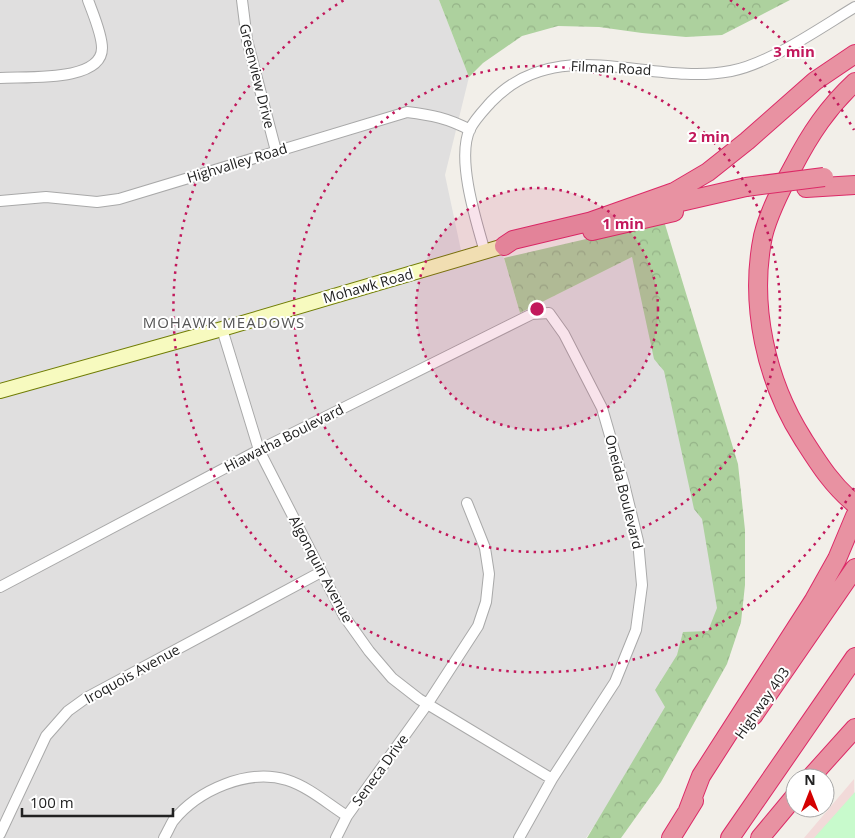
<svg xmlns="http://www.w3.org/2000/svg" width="855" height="838" font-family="'Open Sans',sans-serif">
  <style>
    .residential { fill: #e0dfdf }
    .commercial { fill: #f2dad9 }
    .forest { fill: url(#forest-crowns) }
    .park { fill: #c8facc }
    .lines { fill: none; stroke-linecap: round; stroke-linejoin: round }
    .minor-casing { stroke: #a9a9a9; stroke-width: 12 }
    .secondary-casing { stroke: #707d05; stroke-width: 16 }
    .motorway-casing { stroke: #dc2a67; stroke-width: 20 }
    .minor { stroke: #fff; stroke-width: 10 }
    .secondary { stroke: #f7fabf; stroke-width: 14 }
    .motorway { stroke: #e892a2; stroke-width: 18 }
    .motorway-bridge-casing { stroke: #dc2a67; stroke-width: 20; stroke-linecap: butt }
    .motorway-bridge { stroke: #e892a2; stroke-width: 18 }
    .ring { fill: none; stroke: #c2185b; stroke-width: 2.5; stroke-dasharray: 2.5 5 }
    .labels { text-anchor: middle; stroke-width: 4; stroke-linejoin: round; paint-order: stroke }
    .street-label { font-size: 14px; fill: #222; stroke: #fff }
    .neighbourhood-label { font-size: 15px; letter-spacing: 1px; fill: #555; stroke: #fff }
    .centre { fill: #c2185b; stroke: #fff; stroke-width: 2.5 }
    .ring-label { font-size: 15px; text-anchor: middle; font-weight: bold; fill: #c2185b; stroke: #fff; stroke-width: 4; stroke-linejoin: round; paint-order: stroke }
  </style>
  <defs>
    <pattern id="forest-crowns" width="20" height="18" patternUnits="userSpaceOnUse" patternTransform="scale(1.25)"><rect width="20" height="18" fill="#add19e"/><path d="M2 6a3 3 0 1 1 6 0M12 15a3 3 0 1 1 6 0" fill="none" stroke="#95b388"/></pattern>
  </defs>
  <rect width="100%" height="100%" fill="#f2efe9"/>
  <path class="residential" d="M 0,0 L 439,0 L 469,77 L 445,175 L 462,255 L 500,245 L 520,313 L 632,257 L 666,362 L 714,549 L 719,608 L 697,671 L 586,838 L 0,838 Z"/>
  <path class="commercial" d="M 854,779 L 855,838 L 804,838 Z"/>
  <path class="forest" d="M 439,0 L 790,0 L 722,35 L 686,37 L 642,33 L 599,27 L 558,26 L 522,36 L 483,63 L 469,77 Z
    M 664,221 L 738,464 L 745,530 L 745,585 L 741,622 L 727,664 L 661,782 L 621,838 L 587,838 L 665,707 L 655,690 L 677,655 L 683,632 L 708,631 L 717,608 L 702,519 L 694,509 L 664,371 L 654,359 L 632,257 L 520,313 L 504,258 Z"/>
  <path class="park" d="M 855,792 L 855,838 L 814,838 Z"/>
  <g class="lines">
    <defs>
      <path id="minor" d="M 242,0 L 247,40 L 276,151
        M 0,78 C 23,76 102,83 102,48 C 102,34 93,14 88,0
        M 0,201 L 46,197 L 97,202 L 119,199 L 407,112 C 431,115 448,118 470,130
        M 485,252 C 476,221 456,158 470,129 C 475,119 484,110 491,102 C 559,31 649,87 731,71 C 769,64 820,28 855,7
        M 222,329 L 259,450 L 344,616 L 369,651 L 392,678 L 419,699 L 552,779
        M 0,587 L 259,450 L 532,314 L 549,313 L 564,334 L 602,408 L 624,484 L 638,541 L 642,585 L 636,630 L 615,682 L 552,779 L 519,838
        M 0,834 L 46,736 L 68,711 L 86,698 L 321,572
        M 164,838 C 167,833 170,826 173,821 C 198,790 248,768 287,780 C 309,787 328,804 347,816
        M 336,838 L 347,816 L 428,703 L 478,626 L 486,602 L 489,574 L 485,548 L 467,503"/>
      <path id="secondary" d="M 0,391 L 222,329 L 504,246"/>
      <path id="motorway" d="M 855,82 C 828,107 810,134 793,167 C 781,189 769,212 763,236 C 749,305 766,381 803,439 C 819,464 832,485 855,504
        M 806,188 L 855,185
        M 659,207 L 746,187
        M 592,221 L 674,192 L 708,172 L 747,141 L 815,81 L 855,54
        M 592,231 L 674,212
        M 504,246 L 513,240 L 601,219
        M 753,716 L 855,568
        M 810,778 L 855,728
        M 688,810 L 701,776 L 814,600 L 837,559 L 855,516
        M 671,838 L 694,801
        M 730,838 L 855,657
        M 760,838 L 795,796"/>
    </defs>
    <use href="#minor" class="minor-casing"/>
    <use href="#secondary" class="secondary-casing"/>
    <use href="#motorway" class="motorway-casing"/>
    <use href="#minor" class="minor"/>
    <use href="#secondary" class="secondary"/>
    <use href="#motorway" class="motorway"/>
    <defs>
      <path id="motorway-bridge" d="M 746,187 L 824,177"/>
    </defs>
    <use href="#motorway-bridge" class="motorway-bridge-casing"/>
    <use href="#motorway-bridge" class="motorway-bridge"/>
  </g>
  <circle cx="537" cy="309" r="121" fill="#c2185b" fill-opacity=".12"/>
  <g class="ring">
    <circle cx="537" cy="309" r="121"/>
    <circle cx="537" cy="309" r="243"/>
    <path d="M854 488A364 364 0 1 1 344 0M730 0A364 364 0 0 1 854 130"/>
  </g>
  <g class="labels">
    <g class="street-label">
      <text transform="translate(611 68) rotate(3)" y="5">Filman Road</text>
      <text transform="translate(257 76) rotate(76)" y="5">Greenview Drive</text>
      <text transform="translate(237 163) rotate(-17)" y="5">Highvalley Road</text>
      <text transform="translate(368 286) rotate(-16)" y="5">Mohawk Road</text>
      <text transform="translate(284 438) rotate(-27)" y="5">Hiawatha Boulevard</text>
      <text transform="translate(624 492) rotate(76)" y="5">Oneida Boulevard</text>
      <text transform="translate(321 569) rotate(62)" y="5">Algonquin Avenue</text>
      <text transform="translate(132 674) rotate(-29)" y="5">Iroquois Avenue</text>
      <text transform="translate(762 703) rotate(-55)" y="5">Highway 403</text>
      <text transform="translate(380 770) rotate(-54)" y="5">Seneca Drive</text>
    </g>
    <g class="neighbourhood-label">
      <text x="224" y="328">MOHAWK MEADOWS</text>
    </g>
  </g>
  <circle cx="537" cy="309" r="8" class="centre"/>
  <g class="ring-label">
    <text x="794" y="57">3 min</text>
    <text x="709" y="142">2 min</text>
    <text x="623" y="229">1 min</text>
  </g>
  <g transform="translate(810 793)"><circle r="24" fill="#ffffff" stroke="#a7a7a7"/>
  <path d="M0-4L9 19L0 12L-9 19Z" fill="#d40000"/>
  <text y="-8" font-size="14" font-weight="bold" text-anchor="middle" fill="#222222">N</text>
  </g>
  <path d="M22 808v8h151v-8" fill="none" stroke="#222222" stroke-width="2.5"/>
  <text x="30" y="808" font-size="15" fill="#222222" stroke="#ffffff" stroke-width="4" paint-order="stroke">100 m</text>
</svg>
